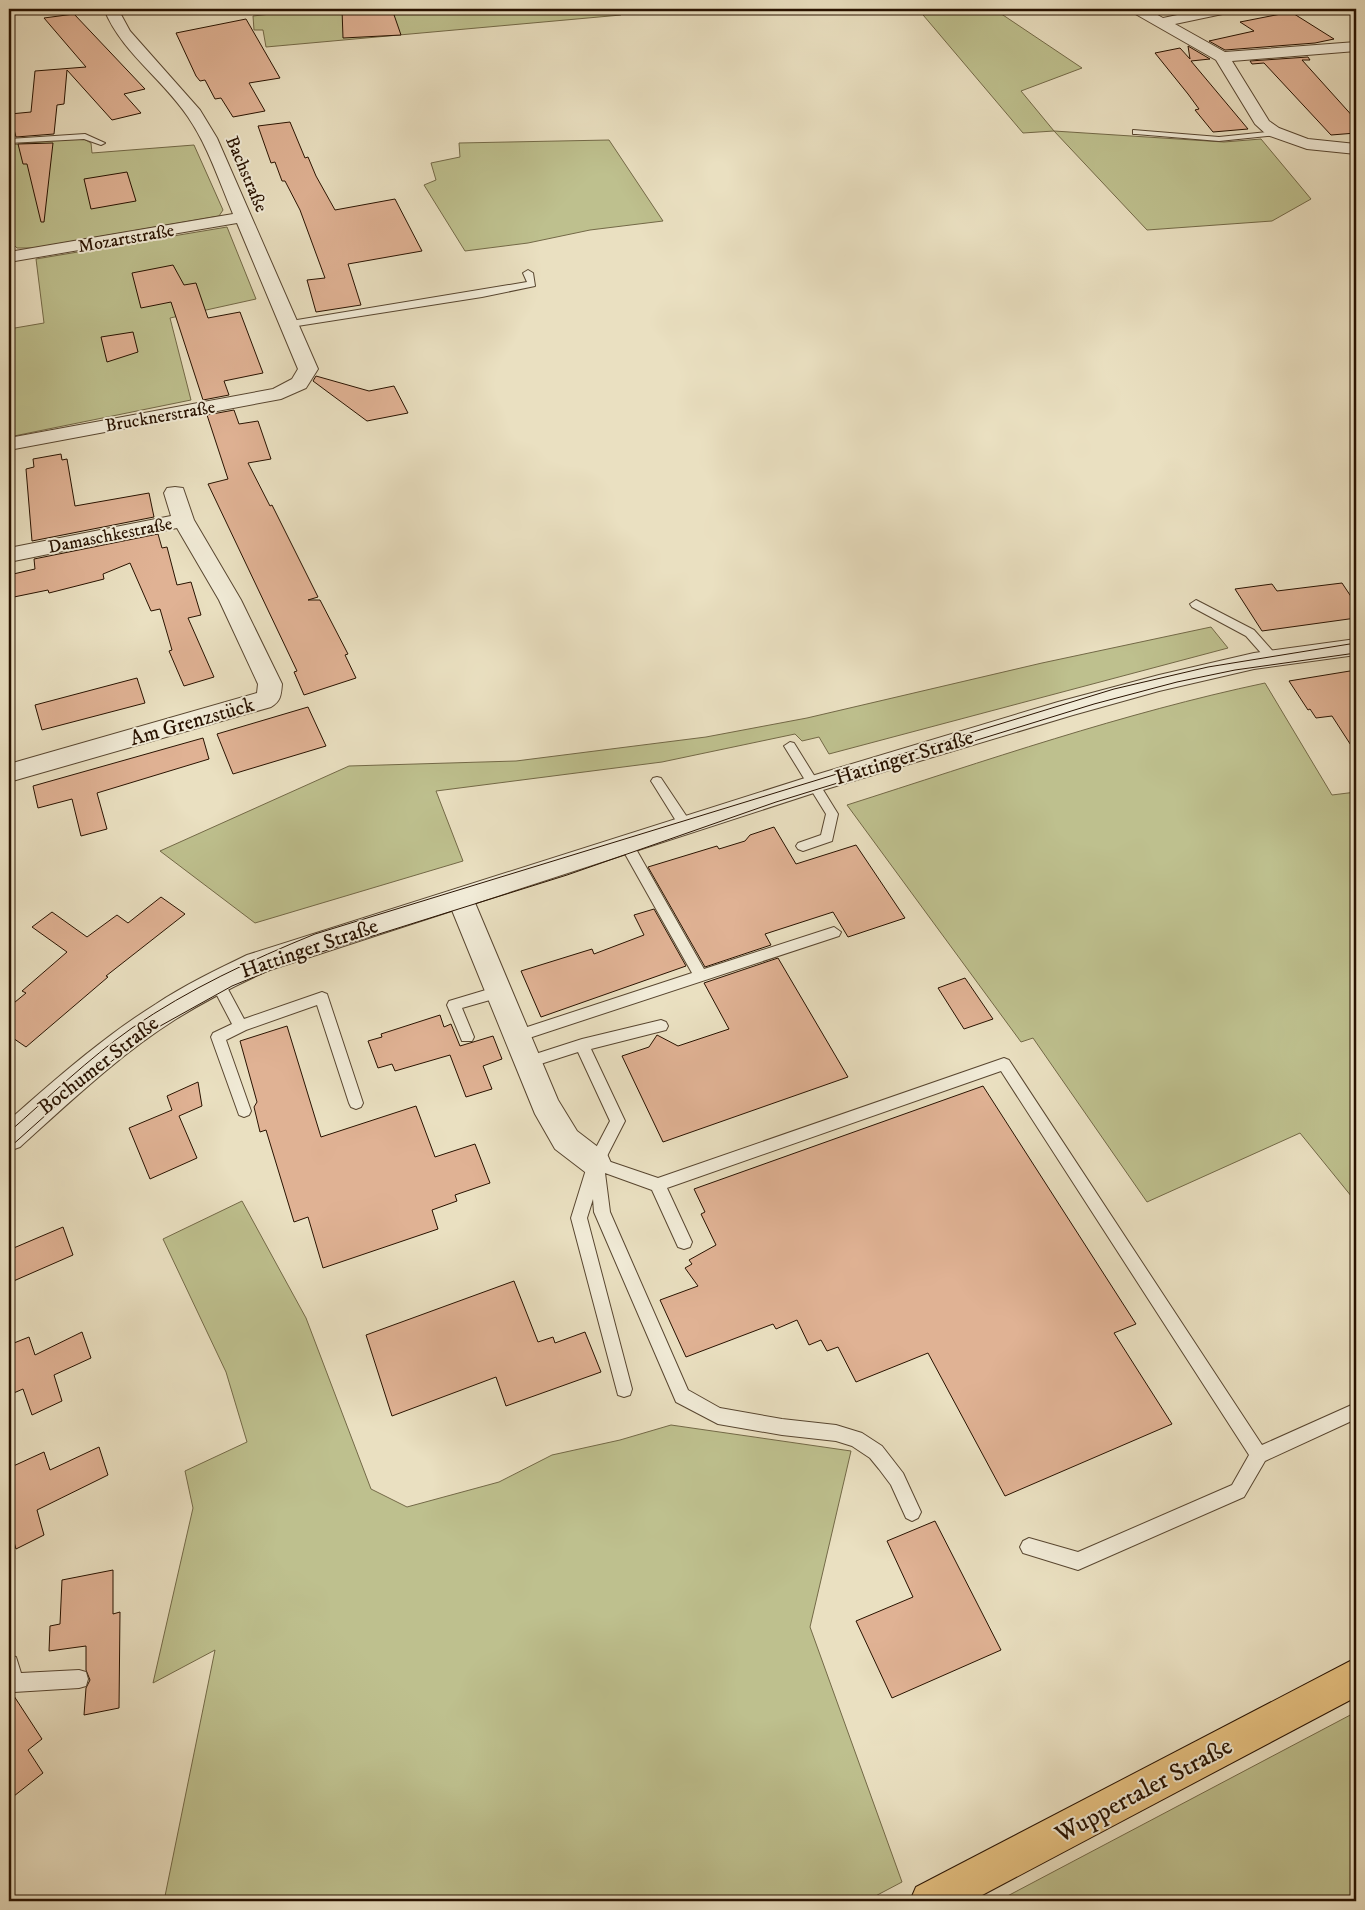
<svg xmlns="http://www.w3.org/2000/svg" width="1365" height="1910" font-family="'IM FELL DW Pica',serif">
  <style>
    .green { fill: #bec08e; stroke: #736947 }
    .building { fill: #e0b294; stroke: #281200 }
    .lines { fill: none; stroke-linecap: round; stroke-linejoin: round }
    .service-casing { stroke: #584630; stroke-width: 2 }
    .minor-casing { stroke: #584630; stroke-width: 2 }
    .tertiary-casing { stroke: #584630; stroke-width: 2 }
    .primary-casing { stroke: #281200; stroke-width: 2 }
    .service { fill: #f1ebd7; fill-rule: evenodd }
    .minor { fill: #f1ebd7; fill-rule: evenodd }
    .tertiary { fill: #f1ebd7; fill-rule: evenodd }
    .primary { fill: #e5c080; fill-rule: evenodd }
    .tram { stroke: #281200; stroke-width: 1 }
    .labels { text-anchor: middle; stroke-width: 4; stroke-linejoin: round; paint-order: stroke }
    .far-street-label { font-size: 18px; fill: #281200; stroke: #f1ebd7 }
    .street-label { font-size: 21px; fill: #281200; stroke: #f1ebd7 }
    .near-street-label { font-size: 25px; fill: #281200; stroke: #f1ebd7 }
  </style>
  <rect width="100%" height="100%" fill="#eae0c1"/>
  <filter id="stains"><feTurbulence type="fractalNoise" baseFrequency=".004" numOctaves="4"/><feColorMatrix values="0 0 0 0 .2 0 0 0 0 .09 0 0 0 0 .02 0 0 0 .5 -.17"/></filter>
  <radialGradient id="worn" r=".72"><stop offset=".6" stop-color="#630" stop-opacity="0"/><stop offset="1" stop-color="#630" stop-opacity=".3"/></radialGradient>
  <path class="green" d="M 288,9 L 360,9 L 361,11 L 524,9 L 525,11 L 549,9 L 551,13 L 587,9 L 617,9 L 621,15 L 266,47 L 263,30 L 254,30 L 253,16 L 288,12 Z
    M 918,9 L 994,9 L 1082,68 L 1021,91 L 1054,131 L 1224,142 L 1261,139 L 1311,199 L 1272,221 L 1147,230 L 1054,131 L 1023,133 Z
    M 82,138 L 91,143 L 92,153 L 194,145 L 223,210 L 219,216 L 33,248 L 17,248 L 9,240 L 9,145 Z
    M 609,140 L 663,221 L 590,230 L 528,243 L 465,251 L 424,185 L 436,180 L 431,163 L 460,157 L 459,143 Z
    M 227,227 L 256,299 L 170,318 L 191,400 L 9,437 L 9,329 L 44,323 L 36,259 Z
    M 1211,627 L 1228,648 L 829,754 L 819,737 L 802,741 L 795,734 L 662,762 L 436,791 L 463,861 L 255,923 L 160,851 L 349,766 L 516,761 L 706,737 L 807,718 L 1042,663 Z
    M 1265,683 L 1332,795 L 1356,792 L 1356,1202 L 1300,1133 L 1147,1202 L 1033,1038 L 1021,1042 L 847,805 C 985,761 1123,713 1265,683 Z
    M 242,1201 L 306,1318 L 371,1489 L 407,1507 L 499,1482 L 552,1455 L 620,1440 L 671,1425 L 851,1451 L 810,1627 L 902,1882 L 866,1901 L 164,1901 L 215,1650 L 153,1683 L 193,1508 L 185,1471 L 247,1442 L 226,1372 L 163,1239 Z
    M 1356,1712 L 1356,1901 L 998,1901 Z"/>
  <path class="building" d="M 342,9 L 392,9 L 401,35 L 343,38 Z
    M 1291,12 L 1334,39 L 1315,43 L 1225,50 L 1209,41 L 1254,31 L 1240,22 Z
    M 74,14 L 145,89 L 124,94 L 141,113 L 112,120 L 67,70 L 64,104 L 57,105 L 54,134 L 16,137 L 10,114 L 31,112 L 35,71 L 86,67 L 44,18 Z
    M 246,19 L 280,78 L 249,83 L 265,111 L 233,117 L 221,98 L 215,99 L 205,80 L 200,81 L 196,76 L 176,33 Z
    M 1188,46 L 1210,59 L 1191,61 L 1248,129 L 1213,132 L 1195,110 L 1199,109 L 1188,94 L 1155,53 L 1180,48 L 1190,59 Z
    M 1308,57 L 1310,60 L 1302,60 L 1356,120 L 1356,133 L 1331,135 L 1264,63 L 1252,64 L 1250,61 Z
    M 290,122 L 305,158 L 308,157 L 316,176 L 335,210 L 395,199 L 422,251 L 348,264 L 361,305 L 316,312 L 307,280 L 325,278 L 300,210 L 285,181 L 282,181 L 275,162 L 271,163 L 258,126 Z
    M 53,143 L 44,222 L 41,222 L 27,164 L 23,164 L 18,144 Z
    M 127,172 L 136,201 L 91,209 L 84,179 Z
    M 173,265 L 184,285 L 196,283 L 208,318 L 240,312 L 263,373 L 224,381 L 229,395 L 203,400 L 171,302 L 141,308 L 132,273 Z
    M 133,332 L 138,352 L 107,362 L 101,337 Z
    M 316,376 L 369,391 L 394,386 L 408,413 L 367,421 L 313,381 Z
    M 234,410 L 239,424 L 258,421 L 271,459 L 248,463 L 270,506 L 272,505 L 318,597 L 308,600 L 320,600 L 348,654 L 345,655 L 356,678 L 304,695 L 294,672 L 297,671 L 208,484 L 228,479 L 207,415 Z
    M 61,454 L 62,460 L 67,459 L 75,506 L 149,493 L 154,517 L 32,541 L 26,469 L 34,467 L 33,459 Z
    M 158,534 L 162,548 L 167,547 L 177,585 L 191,582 L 201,615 L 188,618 L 214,677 L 184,686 L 169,651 L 172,650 L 160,609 L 151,611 L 130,563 L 103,574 L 104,579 L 49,593 L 48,590 L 9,598 L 9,575 L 35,569 L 34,559 Z
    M 1342,583 L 1356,604 L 1356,618 L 1262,631 L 1235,589 L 1272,584 L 1277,591 Z
    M 1356,670 L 1356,753 L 1332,716 L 1316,718 L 1310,709 L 1308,710 L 1289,681 Z
    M 137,678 L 145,703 L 42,730 L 35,705 Z
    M 308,707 L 326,746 L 233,774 L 217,734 Z
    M 203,738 L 209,759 L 97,793 L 107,829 L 81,836 L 72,799 L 38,808 L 33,786 Z
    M 774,827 L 796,864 L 856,845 L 905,918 L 848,937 L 833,912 L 765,934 L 771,945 L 705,967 L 648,867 L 717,846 L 719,849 L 745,841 L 750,835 Z
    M 161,897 L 185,914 L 106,976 L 108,977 L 26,1047 L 10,1036 L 9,1007 L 26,993 L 22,991 L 67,952 L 32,927 L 52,912 L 87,937 L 117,915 L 128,923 Z
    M 654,909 L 686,966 L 541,1017 L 521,971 L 592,949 L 594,954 L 644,935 L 634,915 Z
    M 778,958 L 848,1077 L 663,1142 L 622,1056 L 649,1047 L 657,1035 L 678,1046 L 729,1029 L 704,983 Z
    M 965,978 L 993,1019 L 964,1029 L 938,988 Z
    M 440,1015 L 444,1027 L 451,1024 L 460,1046 L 493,1036 L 502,1059 L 483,1066 L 492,1089 L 466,1097 L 450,1055 L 395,1071 L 392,1064 L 378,1068 L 368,1041 L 382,1037 L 381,1034 Z
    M 287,1026 L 321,1137 L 416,1106 L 435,1157 L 475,1144 L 490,1183 L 455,1195 L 457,1201 L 432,1210 L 438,1229 L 323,1268 L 308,1217 L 294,1222 L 266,1130 L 260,1132 L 254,1107 L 257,1102 L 240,1041 Z
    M 198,1082 L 202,1106 L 179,1116 L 197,1158 L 150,1179 L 129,1128 L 172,1110 L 167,1096 Z
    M 983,1086 L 1136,1324 L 1114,1333 L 1172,1424 L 1005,1496 L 928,1353 L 856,1382 L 838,1347 L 827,1351 L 821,1340 L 809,1345 L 797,1320 L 776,1329 L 773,1324 L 686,1357 L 660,1300 L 698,1286 L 685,1268 L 692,1264 L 689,1260 L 716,1245 L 701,1214 L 705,1212 L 694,1189 Z
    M 63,1227 L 73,1255 L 9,1283 L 9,1250 Z
    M 514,1281 L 538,1342 L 553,1337 L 555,1343 L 585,1332 L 601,1372 L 506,1406 L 496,1377 L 392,1416 L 366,1335 Z
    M 82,1332 L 91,1358 L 54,1375 L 62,1401 L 32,1415 L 23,1389 L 9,1395 L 9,1345 L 29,1337 L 35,1355 Z
    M 99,1447 L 108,1475 L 37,1510 L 44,1535 L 16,1549 L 9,1524 L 9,1468 L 44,1452 L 50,1470 Z
    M 935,1521 L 1001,1650 L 892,1698 L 856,1621 L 913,1597 L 887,1541 Z
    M 113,1570 L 113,1614 L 120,1612 L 119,1708 L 84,1715 L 86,1688 L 90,1680 L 86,1670 L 86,1646 L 49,1651 L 50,1626 L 60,1624 L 62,1580 Z
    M 9,1692 L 12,1693 L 42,1739 L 28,1750 L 43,1773 L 9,1800 Z"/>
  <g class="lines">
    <defs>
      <path id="service" d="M 1133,130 L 1219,137 L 1277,131 L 1281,133 L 1277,135 L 1219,141 L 1136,134 L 1133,134 Z
        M 85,134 L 105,143 L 101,145 L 84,139 L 9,143 L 9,139 Z
        M 528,270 L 533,273 L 535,286 L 482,297 L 291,327 L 286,324 L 291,321 L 527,282 L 523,273 Z
        M 1196,600 L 1254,630 L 1277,656 L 1279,659 L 1277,662 L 1269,662 L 1246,636 L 1192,607 L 1190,604 Z
        M 790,742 L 794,743 L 838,814 L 832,841 L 803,851 L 798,849 L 796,846 L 798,843 L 821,835 L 826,814 L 784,746 Z
        M 657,777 L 661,778 L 691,823 L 692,826 L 691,829 L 681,829 L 653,784 L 651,781 L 653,778 Z
        M 627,840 L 632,842 L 704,969 L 834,927 L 841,932 L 839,936 L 517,1042 L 512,1040 L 510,1036 L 512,1032 L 692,973 L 620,845 Z
        M 217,977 L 222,978 L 244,1019 L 322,992 L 327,994 L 363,1103 L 361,1107 L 356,1109 L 351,1107 L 349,1103 L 317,1005 L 246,1030 L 226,1040 L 251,1111 L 249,1115 L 244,1117 L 239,1115 L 211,1037 L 213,1033 L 232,1024 L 210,982 L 212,978 Z
        M 499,986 L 504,988 L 506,992 L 504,996 L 462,1008 L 474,1037 L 472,1041 L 462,1041 L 447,1005 L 449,1001 Z
        M 661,1020 L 666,1022 L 668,1026 L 666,1030 L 591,1049 L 625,1121 L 605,1160 L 658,1178 L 1004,1058 L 1009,1060 L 1262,1445 L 1356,1403 L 1356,1419 L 1265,1461 L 1244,1497 L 1078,1570 L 1023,1553 L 1020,1547 L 1023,1541 L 1029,1538 L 1078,1552 L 1232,1485 L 1249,1455 L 1001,1071 L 667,1188 L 692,1242 L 690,1247 L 684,1249 L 678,1247 L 652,1190 L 605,1173 L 610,1212 L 688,1390 L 720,1408 L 782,1419 L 836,1425 L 862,1433 L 882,1446 L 903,1473 L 921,1512 L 918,1518 L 912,1521 L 906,1518 L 891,1485 L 879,1469 L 870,1458 L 852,1446 L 836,1441 L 782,1435 L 718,1424 L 676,1402 L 594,1212 L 593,1199 L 587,1218 L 632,1389 L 630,1395 L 624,1397 L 618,1395 L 571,1218 L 588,1163 L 610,1121 L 578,1052 L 528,1068 L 523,1066 L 521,1062 L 523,1058 L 582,1039 Z
        M 9,1655 L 16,1657 L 21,1673 L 79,1670 L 86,1672 L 88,1679 L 86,1686 L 79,1688 L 14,1692 L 9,1690 Z"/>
      <path id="minor" d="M 104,9 L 118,9 L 130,31 L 200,110 L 217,138 L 318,369 L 306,388 L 281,399 L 9,450 L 9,438 L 273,389 L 292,379 L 298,369 L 237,223 L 9,262 L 9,252 L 233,214 C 219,181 208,146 188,117 C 162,78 121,52 104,9 Z
        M 678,9 L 692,9 L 693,10 L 686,14 L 681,13 Z
        M 1130,9 L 1147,9 L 1163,18 L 1206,9 L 1234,9 L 1232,12 L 1175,24 L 1225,52 L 1356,42 L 1356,51 L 1232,61 L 1269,121 L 1279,128 L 1308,139 L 1356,144 L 1356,154 L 1307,149 L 1267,135 L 1255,124 L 1216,60 L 1132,12 Z
        M 175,487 L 183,488 L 194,520 L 241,600 L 282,684 C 281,695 281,701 271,707 L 9,782 L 9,764 L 257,693 L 258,684 L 219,600 L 177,528 L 9,562 L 9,548 L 171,516 L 164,493 L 167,488 Z
        M 460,888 L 469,891 L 473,898 L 558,1100 L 577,1131 L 607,1154 L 611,1163 L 607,1172 L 596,1176 L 585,1172 L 555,1149 L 535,1114 L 447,898 L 451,891 Z"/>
      <path id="tertiary" d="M 1356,639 L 1356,655 L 1254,669 L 1159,691 L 1073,715 L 823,790 L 267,971 C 236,985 205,1001 176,1019 C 119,1055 70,1102 20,1147 L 9,1151 L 9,1120 C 56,1079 103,1037 156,1004 C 185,985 216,970 247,955 L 805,778 L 1058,702 L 1159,675 L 1254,653 Z"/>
      <path id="primary" d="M 1356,1658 L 1356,1697 L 971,1901 L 910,1901 L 916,1887 Z"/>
    </defs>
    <use href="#service" class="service-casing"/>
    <use href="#minor" class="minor-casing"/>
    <use href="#tertiary" class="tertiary-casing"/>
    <use href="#primary" class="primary-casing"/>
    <use href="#service" class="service"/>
    <use href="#minor" class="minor"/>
    <use href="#tertiary" class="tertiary"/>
    <use href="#primary" class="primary"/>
    <path class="tram" d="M 9,1132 C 49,1097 88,1059 132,1028 C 189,989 251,960 315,934 L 1114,689 L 1208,667 L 1356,643
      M 9,1148 L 76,1088 L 153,1030 L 232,986 L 293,961 L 567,875 L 776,802 L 1094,704 L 1177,682 L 1235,670 L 1356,653"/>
  </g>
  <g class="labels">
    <g class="far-street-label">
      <text transform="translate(247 174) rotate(67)" y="6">Bachstraße</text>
      <text transform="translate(126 238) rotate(-10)" y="6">Mozartstraße</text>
      <text transform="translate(160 416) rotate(-10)" y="6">Brucknerstraße</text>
      <text transform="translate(110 535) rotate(-11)" y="6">Damaschkestraße</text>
    </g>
    <g class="street-label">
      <text transform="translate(192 721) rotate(-16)" y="7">Am Grenzstück</text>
      <text transform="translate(904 757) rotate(-17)" y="7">Hattinger Straße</text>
      <text transform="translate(309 948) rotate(-19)" y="7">Hattinger Straße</text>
      <text transform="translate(98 1065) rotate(-38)" y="7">Bochumer Straße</text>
    </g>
    <g class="near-street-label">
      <text transform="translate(1143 1789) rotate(-28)" y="9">Wuppertaler Straße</text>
    </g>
  </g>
  <rect width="1365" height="1910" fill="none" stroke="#eae0c1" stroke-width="30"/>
  <rect x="10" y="10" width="1345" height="1890" fill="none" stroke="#281200" stroke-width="2.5"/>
  <rect x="15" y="15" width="1335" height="1880" fill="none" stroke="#281200"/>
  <rect width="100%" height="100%" filter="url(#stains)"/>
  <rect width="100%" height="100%" fill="url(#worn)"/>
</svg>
